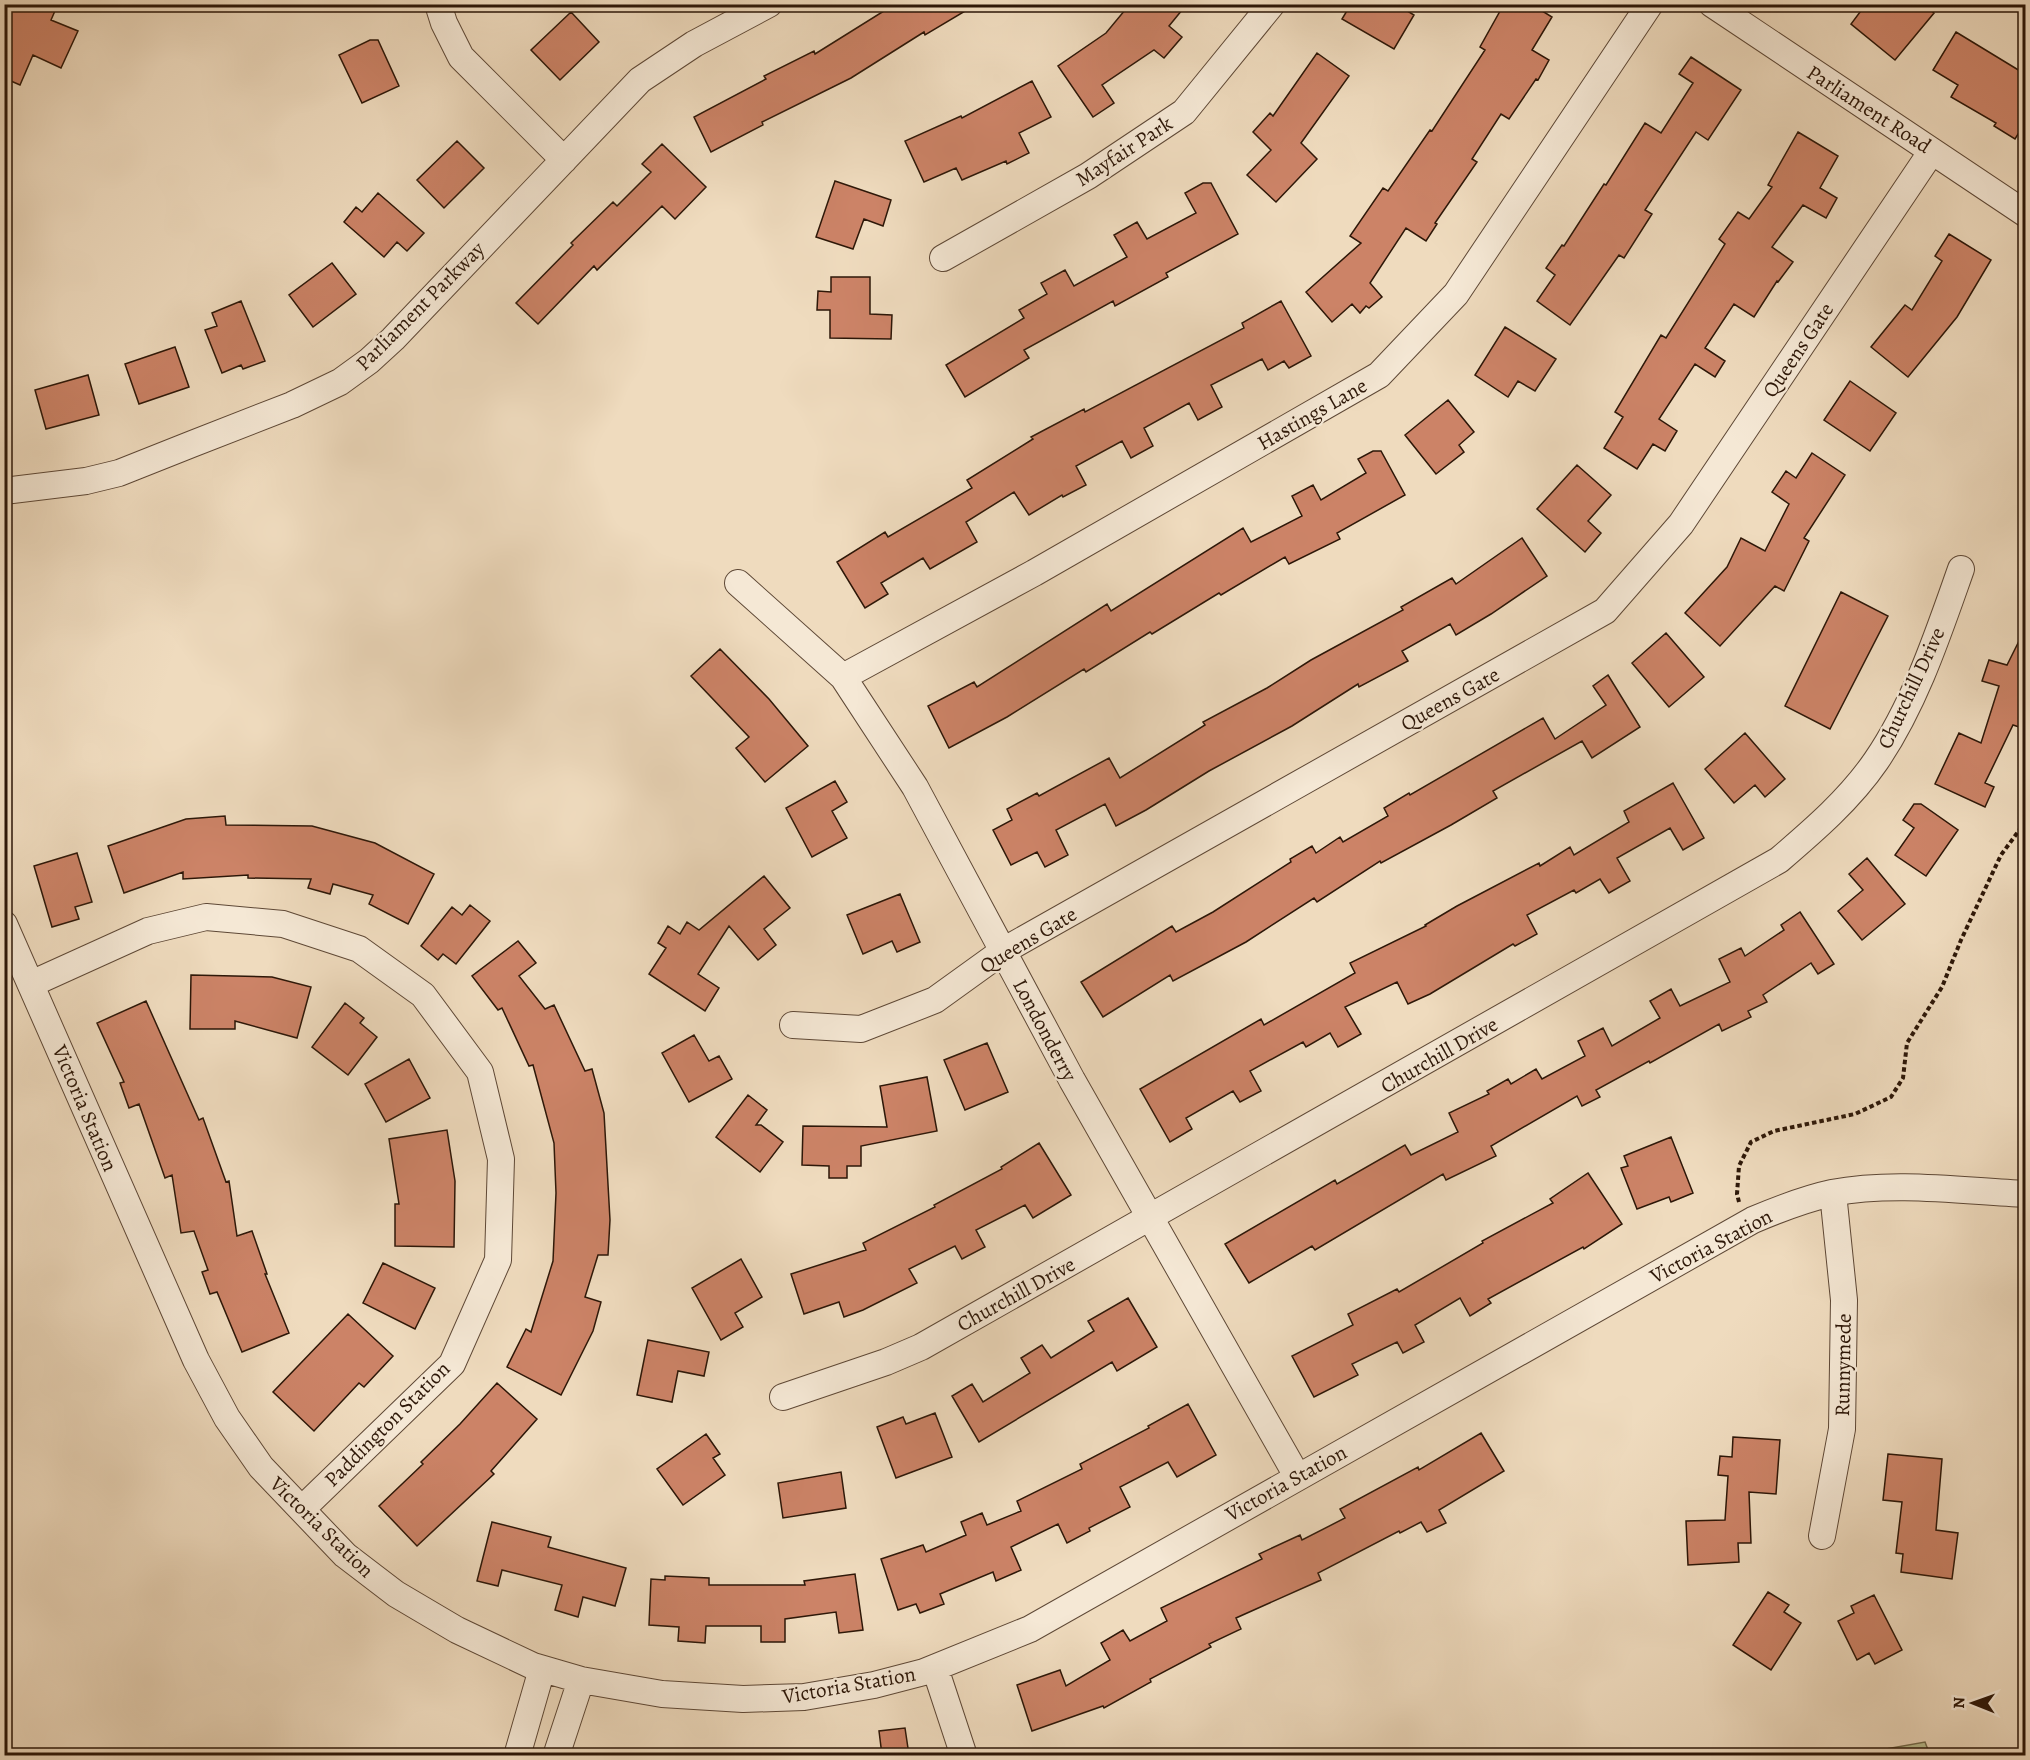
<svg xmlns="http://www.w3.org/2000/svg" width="2030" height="1760" font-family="Alegreya,serif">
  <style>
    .green { fill: #b9c091; stroke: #736c4c; stroke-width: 1.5 }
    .building { fill: #cc8367; stroke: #2d1708; stroke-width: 1.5 }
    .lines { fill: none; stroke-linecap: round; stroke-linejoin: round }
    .minor-casing { stroke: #5e4836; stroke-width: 28 }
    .path { stroke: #2d1708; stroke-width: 4; stroke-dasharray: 4.5 3; stroke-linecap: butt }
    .minor { stroke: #f5e8d5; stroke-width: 26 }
    .labels { text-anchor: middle; stroke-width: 4.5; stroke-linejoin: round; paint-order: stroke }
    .street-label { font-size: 21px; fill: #2d1708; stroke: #f5e8d5 }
  </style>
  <rect width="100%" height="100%" fill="#efdbbe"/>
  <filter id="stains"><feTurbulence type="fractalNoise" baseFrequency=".00333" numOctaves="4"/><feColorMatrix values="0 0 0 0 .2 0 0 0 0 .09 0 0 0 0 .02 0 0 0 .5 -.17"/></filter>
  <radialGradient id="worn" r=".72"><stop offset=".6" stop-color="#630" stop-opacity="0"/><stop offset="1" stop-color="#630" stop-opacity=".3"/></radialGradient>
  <path class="green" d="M 1925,1742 L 1930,1755 L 1852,1755 Z"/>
  <path class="building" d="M 15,4 L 58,4 L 51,20 L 78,31 L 61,68 L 33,55 L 20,85 L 4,78 L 4,27 Z
    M 895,4 L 977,4 L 925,35 L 924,32 L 851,78 L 762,122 L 763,125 L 711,152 L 694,117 L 766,79 L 764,76 L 814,51 L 815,54 Z
    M 1130,4 L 1187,4 L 1169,26 L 1182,37 L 1164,58 L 1154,50 L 1102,85 L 1114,103 L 1093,117 L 1058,66 L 1106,33 Z
    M 1351,4 L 1396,4 L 1414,15 L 1394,49 L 1342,19 Z
    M 1504,4 L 1531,4 L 1552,17 L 1532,50 L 1549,60 L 1538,80 L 1536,79 L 1509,119 L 1501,114 L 1472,159 L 1477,162 L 1435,223 L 1437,224 L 1426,241 L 1406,228 L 1370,283 L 1382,297 L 1369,308 L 1366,306 L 1360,313 L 1352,304 L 1332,322 L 1306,292 L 1361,243 L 1350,236 L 1383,188 L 1388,191 L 1430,130 L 1432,131 L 1485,50 L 1480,47 Z
    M 1866,4 L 1923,4 L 1934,13 L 1895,60 L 1851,24 Z
    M 571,12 L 599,42 L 560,80 L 531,50 Z
    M 1956,32 L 2025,74 L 2025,123 L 2015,139 L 1994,126 L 1996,123 L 1951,97 L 1958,85 L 1933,70 Z
    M 370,40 L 378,40 L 399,86 L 362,103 L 339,55 Z
    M 1317,53 L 1349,76 L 1301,143 L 1317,159 L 1276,202 L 1247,175 L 1271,150 L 1253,132 L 1270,113 L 1273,116 Z
    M 1691,57 L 1741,90 L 1708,140 L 1696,132 L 1645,210 L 1652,214 L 1624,258 L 1619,255 L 1570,325 L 1537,301 L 1555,275 L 1546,268 L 1562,245 L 1564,246 L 1604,184 L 1606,185 L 1645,123 L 1661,133 L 1693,83 L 1679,74 Z
    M 1032,81 L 1051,117 L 1019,133 L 1029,153 L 1007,164 L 1006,161 L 962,180 L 956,168 L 924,182 L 905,141 L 961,116 L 962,118 Z
    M 1798,132 L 1838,156 L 1820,188 L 1837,198 L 1826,218 L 1803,205 L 1772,247 L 1793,262 L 1778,282 L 1777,281 L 1754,317 L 1734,304 L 1705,348 L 1725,361 L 1715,377 L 1695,364 L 1659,419 L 1677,431 L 1665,451 L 1653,444 L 1637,469 L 1604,448 L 1623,417 L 1615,412 L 1661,335 L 1666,338 L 1725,244 L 1719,239 L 1738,212 L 1749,219 L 1772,187 L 1768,185 Z
    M 457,141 L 484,168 L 444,208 L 417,180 Z
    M 662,144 L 706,187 L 675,219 L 662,206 L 597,270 L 594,266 L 538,324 L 516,303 L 573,245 L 571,243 L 613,202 L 617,206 L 651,172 L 642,164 Z
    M 835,181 L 891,200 L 883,226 L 864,219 L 853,249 L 816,237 Z
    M 1203,183 L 1211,183 L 1238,234 L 1166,273 L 1168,277 L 1115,306 L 1113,301 L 1024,350 L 1029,358 L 965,397 L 946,365 L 1024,318 L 1019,310 L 1047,294 L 1041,283 L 1065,270 L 1074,286 L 1127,257 L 1114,235 L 1137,222 L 1147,239 L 1196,213 L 1185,193 Z
    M 378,193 L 424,233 L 407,251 L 397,242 L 384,257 L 344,222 L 356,207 L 362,212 Z
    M 1949,234 L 1991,260 L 1957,317 L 1908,377 L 1871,347 L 1905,305 L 1912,310 L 1942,261 L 1935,256 Z
    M 332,263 L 356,294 L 313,327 L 289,295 Z
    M 831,277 L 870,277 L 870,314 L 892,315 L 891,339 L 830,338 L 830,310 L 817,310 L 818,291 L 831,292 Z
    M 241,301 L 265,361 L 243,369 L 241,365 L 222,373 L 205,330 L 217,326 L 212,313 Z
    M 1281,301 L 1311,356 L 1289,368 L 1284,361 L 1268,370 L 1262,359 L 1211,385 L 1222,407 L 1198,420 L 1189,403 L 1144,428 L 1153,446 L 1131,458 L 1122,441 L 1076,466 L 1086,485 L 1063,497 L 1062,495 L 1029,515 L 1014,492 L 966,522 L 977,542 L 930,569 L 923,558 L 881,583 L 888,594 L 865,608 L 837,562 L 885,532 L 888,537 L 972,488 L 967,480 L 1033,439 L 1031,437 L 1084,409 L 1085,412 L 1244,328 L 1242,323 Z
    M 1505,327 L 1556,359 L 1535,391 L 1518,381 L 1508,397 L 1475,375 Z
    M 175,347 L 189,387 L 139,404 L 125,364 Z
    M 88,375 L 99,415 L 46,429 L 35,390 Z
    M 1850,381 L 1896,413 L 1870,451 L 1824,420 Z
    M 1448,400 L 1474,432 L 1459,445 L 1464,452 L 1436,474 L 1405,435 Z
    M 1373,451 L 1381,451 L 1405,495 L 1337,533 L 1340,539 L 1289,564 L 1285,557 L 1221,595 L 1219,593 L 1152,634 L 1150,632 L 1086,672 L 1084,669 L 1007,717 L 949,748 L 928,706 L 974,682 L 977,687 L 1107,604 L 1111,611 L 1243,528 L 1251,542 L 1302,516 L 1292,496 L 1313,485 L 1321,500 L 1366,473 L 1358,459 Z
    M 1812,453 L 1845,475 L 1804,538 L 1809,541 L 1784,591 L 1775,586 L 1720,646 L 1685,613 L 1727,567 L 1741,538 L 1765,551 L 1789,504 L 1772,492 L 1786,471 L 1796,478 Z
    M 1577,465 L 1611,495 L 1588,521 L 1601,533 L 1585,552 L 1537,509 Z
    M 1522,538 L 1547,576 L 1491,614 L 1456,635 L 1450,624 L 1402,651 L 1408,661 L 1359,687 L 1358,684 L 1292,726 L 1209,771 L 1146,810 L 1116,826 L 1105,804 L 1056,830 L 1068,855 L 1045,867 L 1037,852 L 1011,865 L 993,830 L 1012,820 L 1007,809 L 1037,793 L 1039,796 L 1109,758 L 1120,778 L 1205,725 L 1203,722 L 1267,688 L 1311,660 L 1403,610 L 1401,607 L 1452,578 L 1456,584 Z
    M 1841,592 L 1888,616 L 1830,729 L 1785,706 Z
    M 2025,629 L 2025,729 L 2013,725 L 1985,783 L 1994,787 L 1985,807 L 1935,784 L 1959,733 L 1981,743 L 1999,686 L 1982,681 L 1989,660 L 2007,665 Z
    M 1666,633 L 1704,677 L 1669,707 L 1632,663 Z
    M 720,649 L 769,699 L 808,746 L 765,782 L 736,748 L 749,737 L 691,676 Z
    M 1608,675 L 1640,727 L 1592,758 L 1582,741 L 1493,791 L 1497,798 L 1451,825 L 1381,863 L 1380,861 L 1317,902 L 1314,898 L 1246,942 L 1173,981 L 1170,975 L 1103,1017 L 1081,982 L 1172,926 L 1176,932 L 1213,912 L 1291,862 L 1290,859 L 1312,846 L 1316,853 L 1340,837 L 1343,842 L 1388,816 L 1384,808 L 1409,793 L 1410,795 L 1543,718 L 1555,739 L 1606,705 L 1593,686 Z
    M 1745,733 L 1785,779 L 1765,797 L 1755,785 L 1734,803 L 1705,769 Z
    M 835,781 L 847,802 L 832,811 L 847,838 L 812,857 L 786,808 Z
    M 1673,783 L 1704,838 L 1683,850 L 1670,828 L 1617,858 L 1630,881 L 1609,893 L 1600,879 L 1576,893 L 1574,890 L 1527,915 L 1537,934 L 1515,946 L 1513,944 L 1430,994 L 1408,1004 L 1397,982 L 1345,1007 L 1361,1034 L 1338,1047 L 1330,1033 L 1306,1047 L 1303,1042 L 1250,1071 L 1261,1091 L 1240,1102 L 1233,1091 L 1186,1118 L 1192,1129 L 1170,1142 L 1140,1089 L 1261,1019 L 1264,1025 L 1355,973 L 1350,963 L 1426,926 L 1425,925 L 1457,906 L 1539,863 L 1540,866 L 1570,847 L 1574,855 L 1629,822 L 1624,811 Z
    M 1914,804 L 1921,804 L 1958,830 L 1926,876 L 1895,855 L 1914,828 L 1903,820 Z
    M 225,816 L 226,825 L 312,826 L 375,843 L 434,874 L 408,924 L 369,904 L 373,895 L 333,884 L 330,894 L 308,888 L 311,879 L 248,878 L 248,875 L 183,879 L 183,872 L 124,893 L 108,846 L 186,819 Z
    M 77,853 L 92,902 L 75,907 L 79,919 L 52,927 L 34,866 Z
    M 1867,858 L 1905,904 L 1862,940 L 1838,911 L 1863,890 L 1849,874 Z
    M 764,876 L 790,908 L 764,929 L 776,945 L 758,960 L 729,926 L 698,974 L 719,988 L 705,1011 L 649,974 L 666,948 L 658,943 L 668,926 L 680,934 L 687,922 L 699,930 Z
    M 900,894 L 920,942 L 897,952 L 892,941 L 863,954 L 847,915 Z
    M 470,905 L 490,921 L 456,964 L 443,954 L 438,960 L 421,946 L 452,907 L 462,915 Z
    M 1800,912 L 1834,964 L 1818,974 L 1811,963 L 1763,995 L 1767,1002 L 1748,1011 L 1751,1017 L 1722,1031 L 1719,1024 L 1650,1063 L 1649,1061 L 1596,1090 L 1600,1097 L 1582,1106 L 1577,1096 L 1491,1146 L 1496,1156 L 1446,1180 L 1443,1174 L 1315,1250 L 1312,1246 L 1249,1283 L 1225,1244 L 1335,1180 L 1337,1184 L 1405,1145 L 1411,1155 L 1458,1132 L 1449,1113 L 1489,1094 L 1487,1091 L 1508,1079 L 1511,1084 L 1536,1069 L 1542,1079 L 1585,1056 L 1578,1041 L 1603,1028 L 1612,1046 L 1660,1018 L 1650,1001 L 1671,989 L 1680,1006 L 1730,982 L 1719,959 L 1741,948 L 1745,956 L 1784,930 L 1781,925 Z
    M 518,941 L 536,963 L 519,976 L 545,1009 L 554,1005 L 585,1071 L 592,1069 L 604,1113 L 610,1220 L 608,1255 L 598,1255 L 585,1297 L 601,1302 L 593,1331 L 561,1395 L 507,1367 L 526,1329 L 531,1332 L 553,1261 L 556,1193 L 554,1143 L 533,1065 L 529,1066 L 502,1008 L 498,1010 L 472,976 Z
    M 191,975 L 272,977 L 311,987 L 297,1038 L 235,1021 L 235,1029 L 190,1029 Z
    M 146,1001 L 199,1120 L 203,1118 L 226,1182 L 229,1181 L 237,1236 L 252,1231 L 267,1274 L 265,1274 L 289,1333 L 242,1352 L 217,1292 L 210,1294 L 202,1272 L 208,1270 L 194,1231 L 181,1233 L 172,1175 L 165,1178 L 139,1104 L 129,1108 L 120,1083 L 124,1082 L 97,1023 Z
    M 345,1003 L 364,1018 L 360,1023 L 377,1037 L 348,1075 L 312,1047 Z
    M 694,1035 L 709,1061 L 719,1056 L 732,1079 L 689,1102 L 662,1053 Z
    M 987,1043 L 1008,1092 L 965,1110 L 944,1060 Z
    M 409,1059 L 430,1098 L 386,1122 L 365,1084 Z
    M 927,1077 L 937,1131 L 861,1146 L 861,1166 L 847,1166 L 847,1178 L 829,1178 L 829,1166 L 802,1165 L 803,1126 L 887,1127 L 880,1086 Z
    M 748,1095 L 767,1110 L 756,1125 L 761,1125 L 783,1142 L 760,1172 L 716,1137 Z
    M 447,1130 L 455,1181 L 454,1247 L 395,1246 L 395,1204 L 399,1204 L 389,1139 Z
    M 1671,1137 L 1693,1193 L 1671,1202 L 1669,1197 L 1637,1209 L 1621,1168 L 1628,1166 L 1624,1156 Z
    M 1039,1143 L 1071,1195 L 1033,1218 L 1025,1205 L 976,1230 L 985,1247 L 962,1259 L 955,1246 L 909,1269 L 917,1283 L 863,1310 L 844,1317 L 839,1302 L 804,1314 L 791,1274 L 866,1250 L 863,1243 L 935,1207 L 934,1205 L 1002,1169 L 1001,1167 Z
    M 1588,1173 L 1622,1224 L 1584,1249 L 1583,1247 L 1488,1299 L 1491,1303 L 1470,1316 L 1460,1298 L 1415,1325 L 1424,1342 L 1403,1353 L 1397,1342 L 1352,1364 L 1358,1375 L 1314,1397 L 1292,1356 L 1353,1325 L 1348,1314 L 1397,1289 L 1399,1292 L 1483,1243 L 1482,1241 L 1553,1203 L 1550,1199 Z
    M 741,1259 L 762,1297 L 735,1313 L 743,1327 L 721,1340 L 692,1288 Z
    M 383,1263 L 435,1288 L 415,1329 L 363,1303 Z
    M 1128,1298 L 1157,1347 L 1117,1371 L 1112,1362 L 979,1442 L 952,1396 L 972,1384 L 983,1402 L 1030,1373 L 1021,1358 L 1042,1345 L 1051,1358 L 1094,1331 L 1088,1321 Z
    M 348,1314 L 393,1356 L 364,1387 L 359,1383 L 314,1431 L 273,1392 Z
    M 648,1340 L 709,1352 L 704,1376 L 678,1371 L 672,1402 L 637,1395 Z
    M 497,1383 L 537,1419 L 491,1471 L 494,1474 L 417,1546 L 379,1506 L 423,1464 L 421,1462 L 460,1424 Z
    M 1188,1404 L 1216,1455 L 1177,1477 L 1168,1462 L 1120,1487 L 1130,1507 L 1089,1528 L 1090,1531 L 1067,1543 L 1058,1524 L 1011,1547 L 1021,1570 L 996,1581 L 993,1572 L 940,1594 L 944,1604 L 920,1613 L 916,1604 L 898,1610 L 881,1559 L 923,1545 L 926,1552 L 966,1535 L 961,1522 L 982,1513 L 987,1525 L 1021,1511 L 1017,1501 L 1082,1469 L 1080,1464 L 1149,1428 L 1148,1426 Z
    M 935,1413 L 952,1457 L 896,1478 L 877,1427 L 903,1417 L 906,1424 Z
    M 1481,1433 L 1504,1471 L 1439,1510 L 1446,1523 L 1427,1532 L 1421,1522 L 1400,1533 L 1399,1531 L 1318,1573 L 1321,1580 L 1236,1618 L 1241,1629 L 1209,1644 L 1211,1647 L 1150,1679 L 1151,1682 L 1104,1708 L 1103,1706 L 1032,1731 L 1017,1685 L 1060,1670 L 1066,1686 L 1110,1660 L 1101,1643 L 1123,1630 L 1130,1641 L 1167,1621 L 1161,1608 L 1262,1559 L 1259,1554 L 1300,1535 L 1302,1540 L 1345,1518 L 1340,1509 L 1418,1467 L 1419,1470 Z
    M 706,1434 L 720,1454 L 713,1458 L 725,1475 L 683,1505 L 657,1469 Z
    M 1733,1437 L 1780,1440 L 1776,1494 L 1749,1492 L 1751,1543 L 1738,1543 L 1739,1562 L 1688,1565 L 1686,1521 L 1725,1520 L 1728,1476 L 1718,1475 L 1720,1456 L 1732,1457 Z
    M 1888,1454 L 1942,1459 L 1936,1530 L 1958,1533 L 1952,1579 L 1901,1572 L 1903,1554 L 1896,1553 L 1902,1502 L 1883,1500 Z
    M 841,1472 L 846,1508 L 783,1518 L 778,1483 Z
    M 492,1522 L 551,1537 L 548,1547 L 626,1568 L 615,1606 L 583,1597 L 578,1617 L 555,1610 L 562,1585 L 502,1570 L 498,1586 L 477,1581 Z
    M 855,1574 L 863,1630 L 839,1633 L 836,1612 L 785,1619 L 785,1642 L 761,1642 L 761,1626 L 706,1626 L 705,1643 L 678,1641 L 679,1627 L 649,1625 L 651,1579 L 665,1580 L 665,1576 L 709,1578 L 709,1585 L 805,1585 L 804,1581 Z
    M 1768,1592 L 1789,1605 L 1784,1612 L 1801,1623 L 1771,1670 L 1733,1645 Z
    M 1874,1595 L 1902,1650 L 1875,1664 L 1869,1653 L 1857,1660 L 1838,1621 L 1854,1613 L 1851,1606 Z
    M 905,1728 L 909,1755 L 882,1755 L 879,1731 Z"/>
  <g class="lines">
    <defs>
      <path id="minor" d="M 438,4 L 444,23 L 461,57 L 564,160
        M 1712,4 L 2026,214
        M 943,258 L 1088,176 L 1184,112 L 1272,4
        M 4,491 L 86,481 L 119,473 L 192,444 L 292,405 L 340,382 L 369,361 L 393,339 L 640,80 L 694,44 L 769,4
        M 738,583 L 843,677 L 915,787 L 1072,1080 L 1297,1476
        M 843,677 L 1034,573 L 1379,375 L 1456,294 L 1650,4
        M 4,924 L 196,1360 L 227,1418 L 261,1467 L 345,1555 L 396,1594 L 457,1630 L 533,1666 L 581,1680 L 662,1694 L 743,1699 L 804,1697 L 874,1685 L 924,1672 L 1030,1629 L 1753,1220 C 1779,1209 1804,1199 1832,1193 C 1894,1181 1962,1191 2026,1194
        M 31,984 L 148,931 L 206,917 L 283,924 L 359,949 L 423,995 L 480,1072 L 501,1159 L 498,1260 L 452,1364 L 302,1509
        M 793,1025 L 861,1029 L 935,1000 L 1003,951 L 1605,611 L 1681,524 L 1932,151
        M 783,1397 L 886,1362 L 921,1347 L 1779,860 C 1814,830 1850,799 1876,761 C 1915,704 1938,634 1961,569
        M 1822,1536 L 1842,1429 L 1844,1300 L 1833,1193
        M 935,1668 L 964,1756
        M 517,1756 L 542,1669
        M 556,1756 L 581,1680"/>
    </defs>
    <use href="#minor" class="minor-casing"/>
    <path class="path" d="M 1739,1202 L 1737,1194 L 1739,1166 L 1751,1142 L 1774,1131 L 1855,1114 L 1891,1097 L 1903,1078 L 1907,1043 L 1942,987 L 1961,940 L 2001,855 L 2026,821"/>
    <use href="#minor" class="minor"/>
  </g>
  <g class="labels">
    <g class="street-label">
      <text transform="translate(1869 109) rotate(33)" y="7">Parliament Road</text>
      <text transform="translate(1124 151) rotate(-33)" y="7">Mayfair Park</text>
      <text transform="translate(420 306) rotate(-45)" y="7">Parliament Parkway</text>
      <text transform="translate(1798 350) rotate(-56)" y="7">Queens Gate</text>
      <text transform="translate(1312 414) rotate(-30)" y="7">Hastings Lane</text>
      <text transform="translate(1911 688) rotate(-65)" y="7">Churchill Drive</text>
      <text transform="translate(1450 699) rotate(-29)" y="7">Queens Gate</text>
      <text transform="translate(1028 940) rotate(-31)" y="7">Queens Gate</text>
      <text transform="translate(1045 1030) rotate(62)" y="7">Londonderry</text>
      <text transform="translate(1439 1055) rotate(-30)" y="7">Churchill Drive</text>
      <text transform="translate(85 1108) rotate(67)" y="7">Victoria Station</text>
      <text transform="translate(1711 1246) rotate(-28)" y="7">Victoria Station</text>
      <text transform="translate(1016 1294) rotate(-29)" y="7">Churchill Drive</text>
      <text transform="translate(1843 1365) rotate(-89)" y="7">Runnymede</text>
      <text transform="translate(387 1424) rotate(-45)" y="7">Paddington Station</text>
      <text transform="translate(1286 1483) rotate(-29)" y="7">Victoria Station</text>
      <text transform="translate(322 1527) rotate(44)" y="7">Victoria Station</text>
      <text transform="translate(849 1685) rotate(-10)" y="7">Victoria Station</text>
    </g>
  </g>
  <rect width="2030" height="1760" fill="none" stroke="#efdbbe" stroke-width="24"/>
  <rect x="6" y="6" width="2018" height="1748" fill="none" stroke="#2d1708" stroke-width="3"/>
  <rect x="12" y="12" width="2006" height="1736" fill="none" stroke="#2d1708" stroke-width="1.5"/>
  <g transform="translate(1973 1703) rotate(271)" stroke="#f5e8d5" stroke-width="4.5" paint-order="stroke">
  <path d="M0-4.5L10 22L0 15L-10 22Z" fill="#2d1708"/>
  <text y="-9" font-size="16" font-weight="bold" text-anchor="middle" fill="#2d1708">N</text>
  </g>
  <rect width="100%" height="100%" filter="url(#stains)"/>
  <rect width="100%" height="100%" fill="url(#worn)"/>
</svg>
